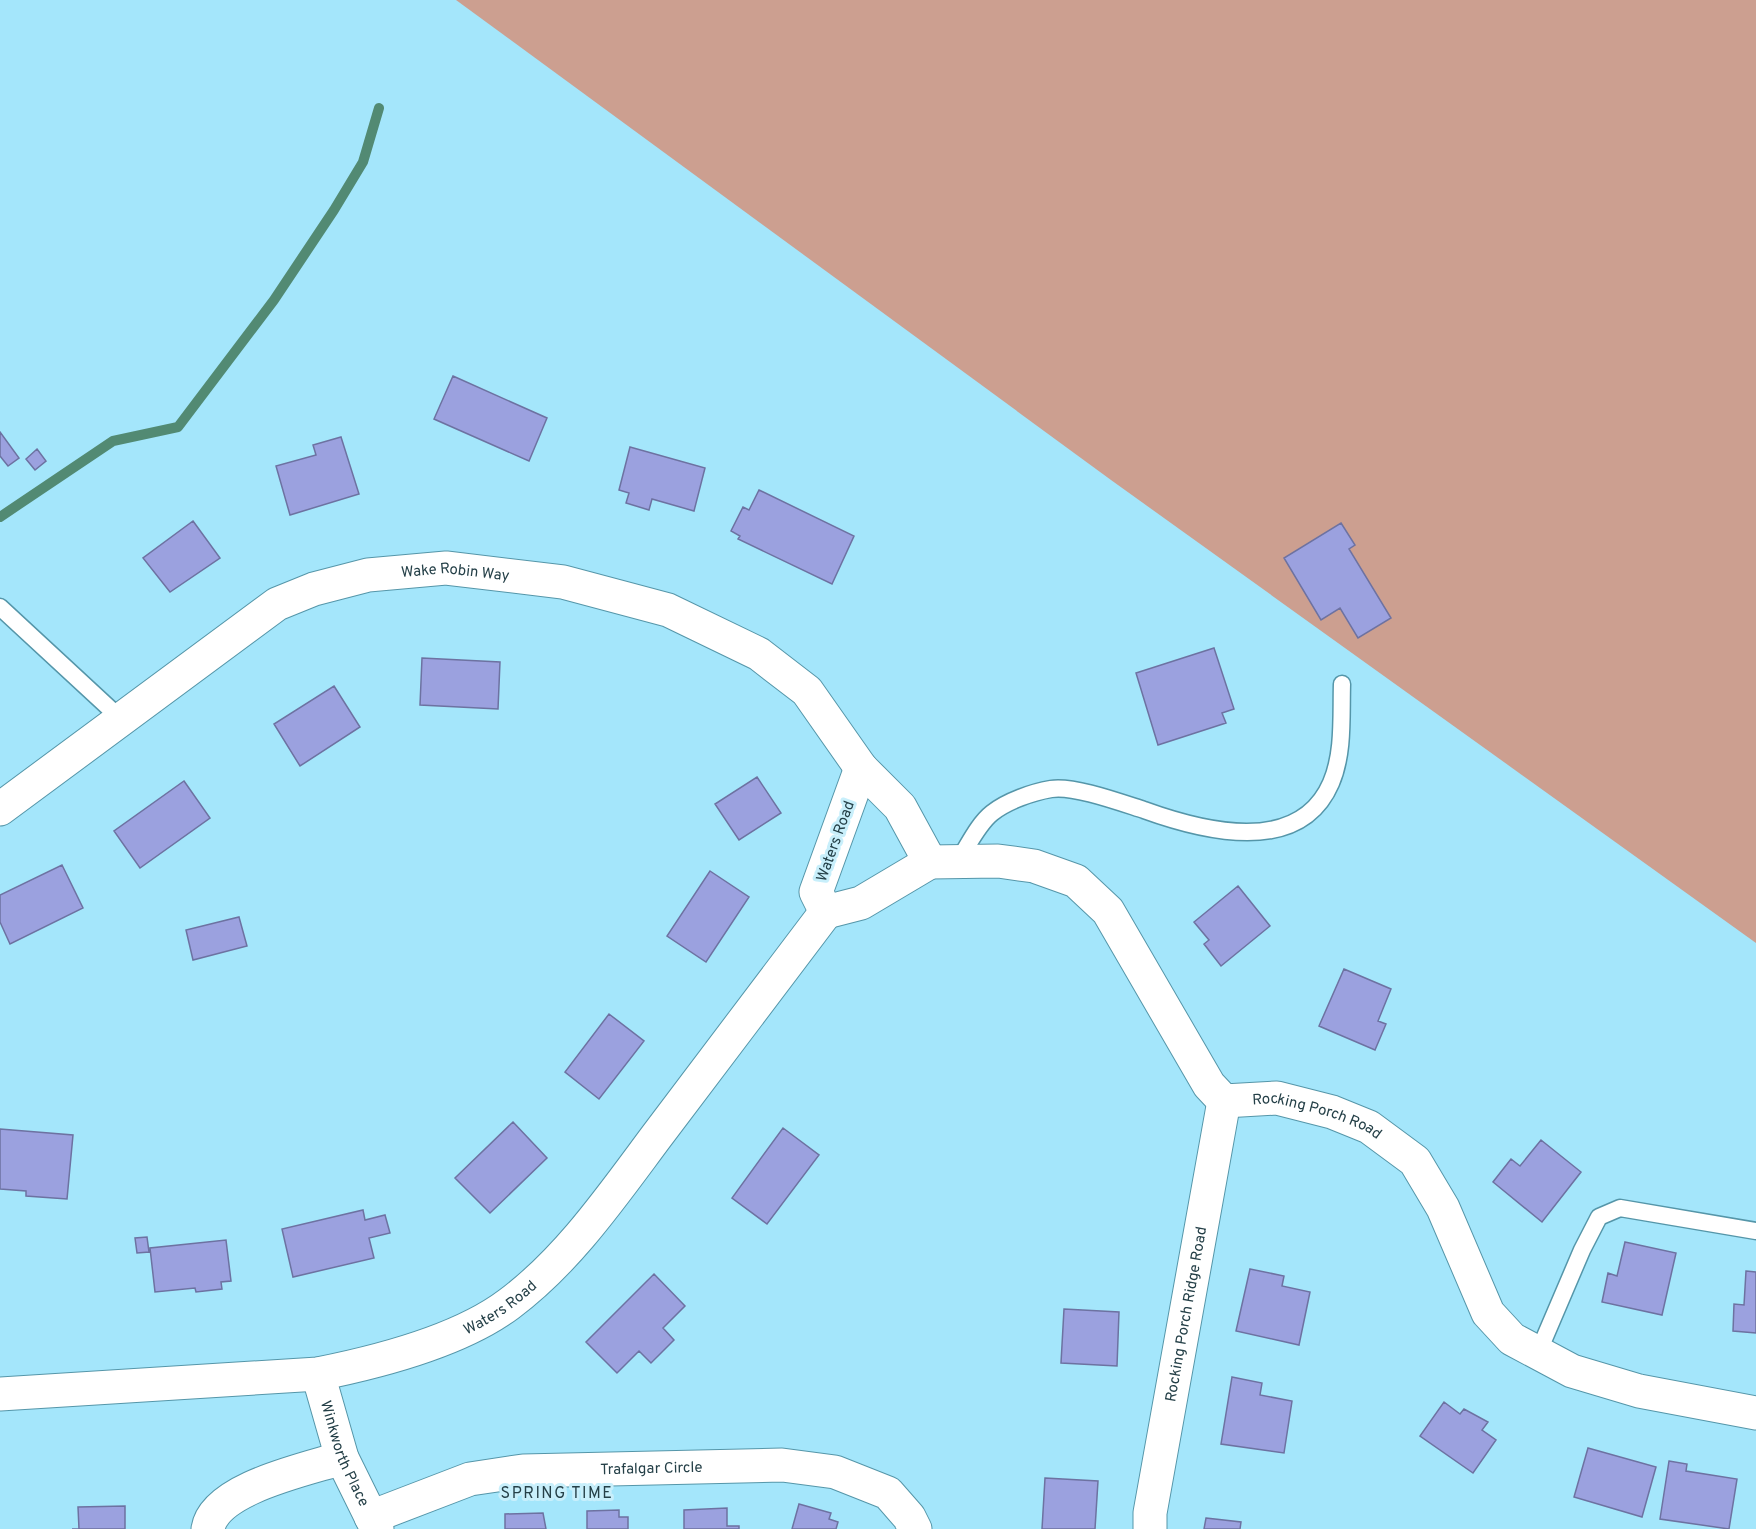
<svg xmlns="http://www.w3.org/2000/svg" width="1756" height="1529" font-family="Overpass,sans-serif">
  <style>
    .green { fill: #cc9f90 }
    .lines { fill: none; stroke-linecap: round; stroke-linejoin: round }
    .stream { stroke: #528a73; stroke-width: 10 }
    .building { fill: #9ba1df; stroke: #6d72a1; stroke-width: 1.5 }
    .lane-casing { stroke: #5596a9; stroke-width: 19 }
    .street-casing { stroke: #5596a9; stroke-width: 35 }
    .lane { stroke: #fff; stroke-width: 16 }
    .street { stroke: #fff; stroke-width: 33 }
    .labels { text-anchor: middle; stroke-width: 6; stroke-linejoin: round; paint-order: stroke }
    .street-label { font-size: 15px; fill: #254048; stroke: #c8effb }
    .neighbourhood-label { font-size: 16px; letter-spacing: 1.5px; fill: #254048; stroke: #c8effb }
  </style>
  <rect width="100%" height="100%" fill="#a4e6fb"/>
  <path class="green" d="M 456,0 L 1756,0 L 1756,943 L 1111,480 Z"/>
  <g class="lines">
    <path class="stream" d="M 0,517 L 113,441 L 178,427 L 274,300 L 334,210 L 363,162 L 379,108"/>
  </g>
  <path class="building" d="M 453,376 L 547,418 L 529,461 L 434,419 Z
    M 0,432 L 19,458 L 8,466 L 0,456 Z
    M 341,437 L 359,494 L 290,515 L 276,466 L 316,455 L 313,445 Z
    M 630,447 L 705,468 L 694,511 L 652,499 L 649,510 L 626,503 L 629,493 L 619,490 Z
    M 37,449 L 46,461 L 35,470 L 26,459 Z
    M 759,490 L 854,536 L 832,584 L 738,539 L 740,536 L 731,531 L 743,507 L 749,510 Z
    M 193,521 L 220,558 L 170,592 L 143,558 Z
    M 1341,523 L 1355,545 L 1349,549 L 1391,618 L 1358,638 L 1340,608 L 1321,620 L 1284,558 Z
    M 1214,648 L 1234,709 L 1222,713 L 1226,723 L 1158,745 L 1136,673 Z
    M 422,658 L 500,662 L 498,709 L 420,705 Z
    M 334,686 L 360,727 L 300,766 L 274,724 Z
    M 757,777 L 781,813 L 739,840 L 715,804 Z
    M 184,781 L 210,818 L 140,868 L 114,831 Z
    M 62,865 L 83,908 L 10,944 L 0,922 L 0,895 Z
    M 710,871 L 749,897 L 706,962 L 667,936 Z
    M 1238,886 L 1270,926 L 1221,966 L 1204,944 L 1209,940 L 1194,922 Z
    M 239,917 L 247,946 L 193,960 L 186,930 Z
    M 1344,969 L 1391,989 L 1378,1021 L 1386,1024 L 1375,1050 L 1319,1026 Z
    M 609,1014 L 644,1041 L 599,1099 L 565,1072 Z
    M 513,1122 L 547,1158 L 490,1213 L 455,1178 Z
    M 783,1128 L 819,1155 L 767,1224 L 732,1198 Z
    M 0,1129 L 73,1135 L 67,1199 L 26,1196 L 26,1191 L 0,1189 Z
    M 1541,1140 L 1581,1172 L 1542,1222 L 1493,1182 L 1511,1159 L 1520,1166 Z
    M 363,1210 L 365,1220 L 385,1215 L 390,1233 L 369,1238 L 374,1258 L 293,1277 L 282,1229 Z
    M 147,1237 L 149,1252 L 137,1253 L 135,1238 Z
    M 226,1240 L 231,1281 L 221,1282 L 222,1289 L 196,1292 L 195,1288 L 155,1292 L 150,1248 Z
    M 1625,1242 L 1676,1253 L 1662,1315 L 1602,1302 L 1608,1273 L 1617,1276 Z
    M 1250,1269 L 1284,1276 L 1282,1286 L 1310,1292 L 1299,1345 L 1236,1331 Z
    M 1746,1271 L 1756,1272 L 1756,1333 L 1733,1331 L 1734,1304 L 1744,1305 Z
    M 654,1274 L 685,1306 L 663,1328 L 674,1340 L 651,1363 L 639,1351 L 617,1373 L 586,1342 Z
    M 1064,1309 L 1119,1312 L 1117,1366 L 1061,1363 Z
    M 1232,1377 L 1262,1383 L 1260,1395 L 1292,1401 L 1284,1453 L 1221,1444 Z
    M 1444,1402 L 1460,1414 L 1464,1409 L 1488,1422 L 1482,1430 L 1496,1440 L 1473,1473 L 1420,1436 Z
    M 1588,1448 L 1656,1467 L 1642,1517 L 1574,1497 Z
    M 1669,1461 L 1687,1464 L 1686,1471 L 1737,1479 L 1729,1529 L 1660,1519 Z
    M 1045,1478 L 1098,1481 L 1095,1529 L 1042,1529 Z
    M 799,1504 L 831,1513 L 829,1519 L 838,1522 L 836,1529 L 792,1529 Z
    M 125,1506 L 125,1529 L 72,1529 L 79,1529 L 78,1507 Z
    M 727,1508 L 727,1526 L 739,1526 L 739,1529 L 684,1529 L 684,1510 Z
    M 619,1510 L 619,1517 L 628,1517 L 628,1529 L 587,1529 L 587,1511 Z
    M 543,1513 L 546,1529 L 505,1529 L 505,1514 Z
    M 1206,1518 L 1241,1522 L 1240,1529 L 1204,1529 Z"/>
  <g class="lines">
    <defs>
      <path id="lane" d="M 0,607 L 121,719
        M 958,861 C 968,846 978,824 992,813 C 1007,801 1033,792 1051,789 C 1073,785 1122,803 1144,810 C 1202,831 1299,857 1331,783 C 1344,753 1341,716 1342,684
        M 1538,1353 L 1582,1250 L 1599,1217 L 1620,1208 L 1756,1231"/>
      <g id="street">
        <path d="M 861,768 L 816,892 L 826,912 L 861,903 L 930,862"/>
        <path id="s1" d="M 0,809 L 277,604 L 314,589 L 368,575 L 446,568 L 563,582 L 668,610 L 759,654 L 807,691 L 861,768 L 900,807 L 930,862"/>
        <path id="s2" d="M 930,862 L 998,861 L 1034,866 L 1076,881 L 1108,911 L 1209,1085 L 1224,1101 L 1277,1098 L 1332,1112 L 1369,1127 L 1415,1161 L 1443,1208 L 1488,1313 L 1512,1339 L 1572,1371 L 1639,1391 L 1756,1413"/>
        <path id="s3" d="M 318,1374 L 342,1458 L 377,1529"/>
        <path id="s4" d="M 0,1394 L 318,1374 C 378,1362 460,1341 509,1304 C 568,1260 612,1196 656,1137 C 712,1062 769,987 826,912"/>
        <path id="s5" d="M 371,1517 L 470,1479 L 523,1471 L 782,1465 L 835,1472 L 888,1493 L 909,1517 L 915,1529"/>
        <path d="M 208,1529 C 214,1488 308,1469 342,1458"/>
        <path id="s6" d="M 1150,1529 L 1150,1513 L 1224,1101"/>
      </g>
    </defs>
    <use href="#lane" class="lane-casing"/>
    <use href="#street" class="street-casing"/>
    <use href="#lane" class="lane"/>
    <use href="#street" class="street"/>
  </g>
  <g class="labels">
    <g class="street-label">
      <text dy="5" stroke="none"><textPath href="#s1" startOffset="528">Wake Robin Way</textPath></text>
      <text transform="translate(835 841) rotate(-70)" y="5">Waters Road</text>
      <text dy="5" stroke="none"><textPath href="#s2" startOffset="512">Rocking Porch Road</textPath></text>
      <text dy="5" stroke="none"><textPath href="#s4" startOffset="514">Waters Road</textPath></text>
      <text dy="5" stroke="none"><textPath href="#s6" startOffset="218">Rocking Porch Ridge Road</textPath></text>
      <text dy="5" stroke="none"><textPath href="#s3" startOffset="84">Winkworth Place</textPath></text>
      <text dy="5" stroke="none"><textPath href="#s5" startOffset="288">Trafalgar Circle</textPath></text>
    </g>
    <g class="neighbourhood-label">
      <text x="557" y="1498">SPRING TIME</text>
    </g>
  </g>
</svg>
